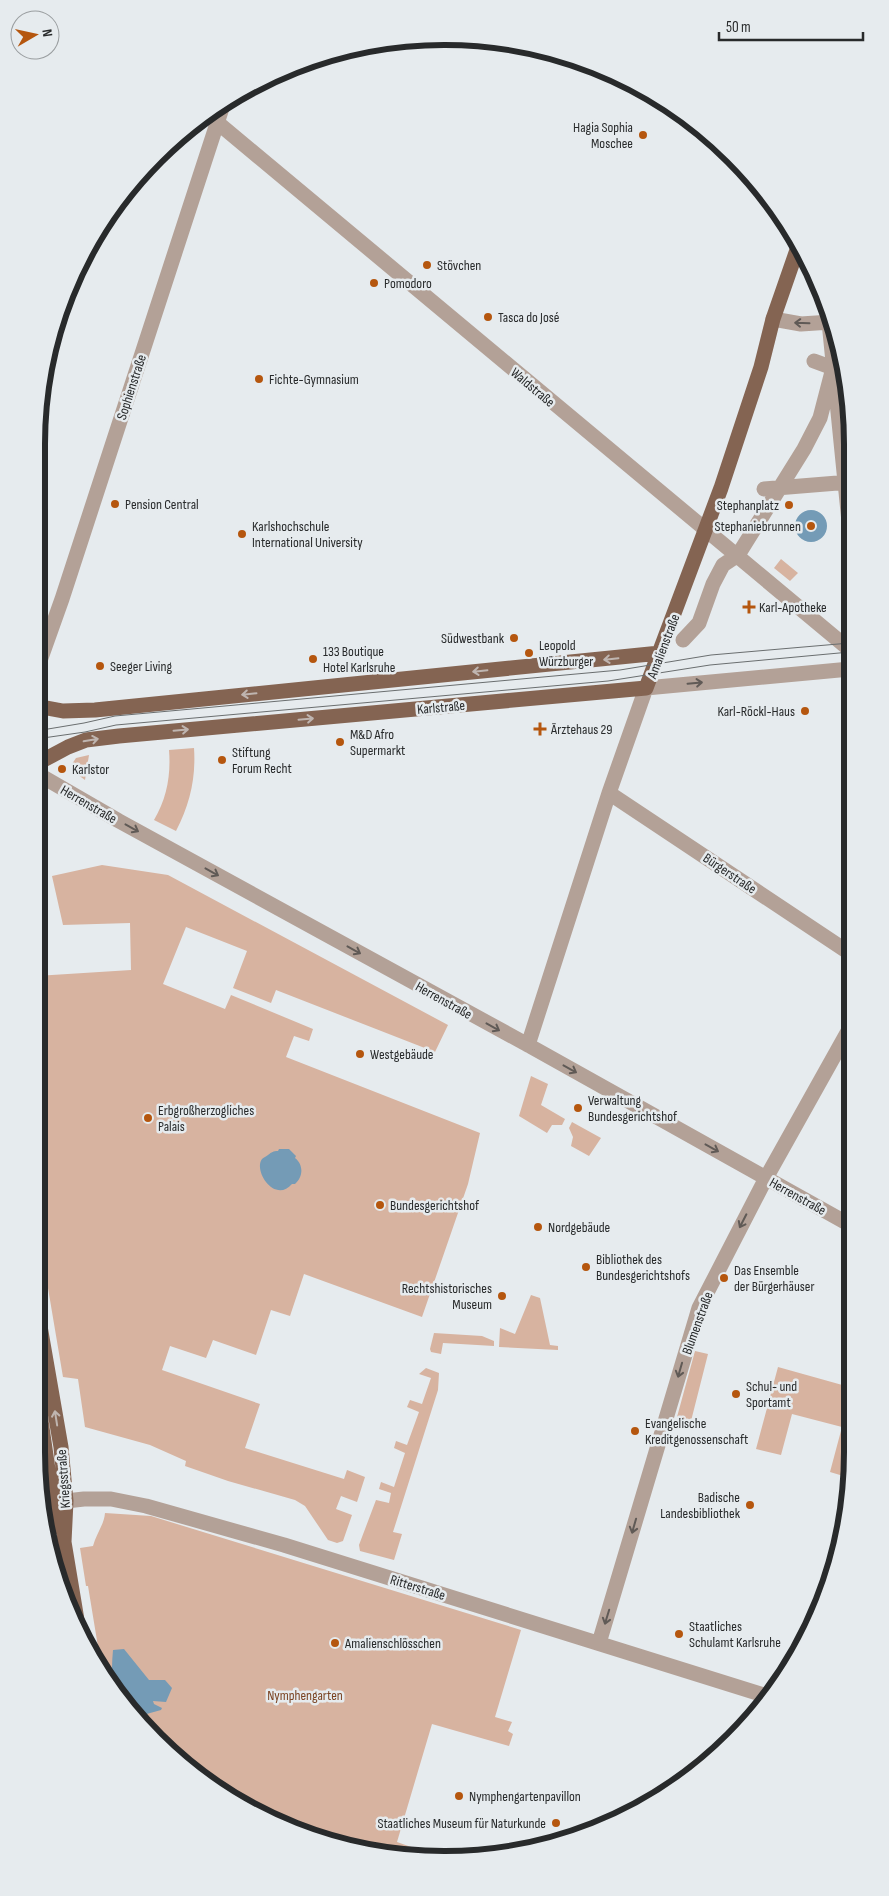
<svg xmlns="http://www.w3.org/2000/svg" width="889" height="1896" font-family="'Sofia Sans Condensed',sans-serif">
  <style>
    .green { fill: #d7b3a0 }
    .water { fill: #749bb6 }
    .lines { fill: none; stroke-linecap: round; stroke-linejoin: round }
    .minor { stroke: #b3a197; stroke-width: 15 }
    .major { stroke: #846452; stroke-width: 15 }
    .tram { stroke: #6a6e6f; stroke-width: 1 }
    .oneway { stroke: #605a56 }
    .oneway2 { stroke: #bfb5b0 }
    .poi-dot { fill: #b5560e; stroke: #e6ebee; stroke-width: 2 }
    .labels { text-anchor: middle; stroke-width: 5; stroke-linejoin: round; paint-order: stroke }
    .poi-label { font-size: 14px; fill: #282a2b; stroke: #e6ebee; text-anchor: start }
    .street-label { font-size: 14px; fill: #282a2b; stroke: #e6ebee }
    .park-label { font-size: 14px; fill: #7a4322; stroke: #e6ebee }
    .rim { fill: none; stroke: #282a2b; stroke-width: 6 }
  </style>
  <rect width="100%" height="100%" fill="#e6ebee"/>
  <path class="green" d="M 781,559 L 798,573 L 790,581 L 774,568 Z
    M 194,748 C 196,778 190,804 176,831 L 154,820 C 167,798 171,775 169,750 Z
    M 89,755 L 85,780 L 74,772 L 72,764 L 76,758 Z
    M 102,865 L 168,875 L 448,1025 L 435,1052 L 276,990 L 271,1003 L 233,988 L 247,951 L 186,927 L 163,984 L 225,1009 L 231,995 L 313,1029 L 309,1041 L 294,1036 L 286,1057 L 480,1133 L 468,1184 L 422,1317 L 304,1274 L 290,1316 L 271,1310 L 256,1355 L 213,1340 L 206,1358 L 170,1346 L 162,1370 L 260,1404 L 245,1448 L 344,1479 L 347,1470 L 365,1477 L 357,1502 L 341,1496 L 336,1509 L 352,1515 L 343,1541 L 337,1543 L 328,1540 L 305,1506 L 295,1500 L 228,1481 L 185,1466 L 186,1461 L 150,1445 L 85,1427 L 78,1379 L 63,1377 L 36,1217 L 36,976 L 131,970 L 130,923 L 63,925 L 52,876 Z
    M 531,1076 L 548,1084 L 541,1105 L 565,1119 L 562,1125 L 552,1125 L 547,1133 L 519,1116 Z
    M 572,1122 L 601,1138 L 589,1156 L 571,1146 L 573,1137 L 569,1128 Z
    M 531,1295 L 540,1298 L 550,1345 L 558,1346 L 558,1350 L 499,1347 L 500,1328 L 515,1334 Z
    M 434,1333 L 482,1336 L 494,1341 L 494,1346 L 443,1343 L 441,1354 L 431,1352 L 430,1349 Z
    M 695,1351 L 708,1354 L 691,1421 L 677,1417 Z
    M 778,1367 L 853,1388 L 853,1452 L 850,1478 L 830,1472 L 842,1427 L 792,1414 L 781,1455 L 756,1449 Z
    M 426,1368 L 439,1373 L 438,1390 L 393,1532 L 402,1534 L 394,1560 L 360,1551 L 359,1545 L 376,1500 L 389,1503 L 391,1493 L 379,1489 L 381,1482 L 394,1487 L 405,1453 L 394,1448 L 396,1441 L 407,1445 L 419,1412 L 407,1407 L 410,1400 L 422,1404 L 431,1378 L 419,1374 Z
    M 105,1513 L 151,1516 L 521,1630 L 495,1717 L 512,1722 L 508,1731 L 513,1734 L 509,1746 L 432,1724 L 397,1842 L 431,1854 L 365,1852 L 241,1805 L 137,1720 L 102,1671 L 88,1586 L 86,1586 L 80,1548 L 93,1546 C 96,1534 104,1525 105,1513 Z
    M 56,1550 L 63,1595 L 58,1583 L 53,1551 Z"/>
  <path class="water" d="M795 526a16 16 0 1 1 32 0a16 16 0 1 1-32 0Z
    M 279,1149 L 289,1149 L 296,1156 L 295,1158 C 304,1165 303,1177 295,1184 L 292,1184 C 275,1204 253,1171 262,1159 C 264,1157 267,1156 268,1155 C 272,1152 273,1151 278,1151 Z
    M 124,1649 L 149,1680 L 165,1680 L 172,1688 L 166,1702 L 153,1701 L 154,1704 L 162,1708 L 161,1710 L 143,1715 L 150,1731 C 140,1723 117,1698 114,1686 C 111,1674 112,1662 113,1650 Z"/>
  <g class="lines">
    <path class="minor" d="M 218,123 L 850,650
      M 773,319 L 801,324 L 831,322
      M 829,322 L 850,532
      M 764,489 L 850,482
      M 683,640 L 699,623 L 713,584 L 723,565 L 738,555 L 804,449 L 820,418 L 833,368 L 814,361
      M 36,672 L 62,599 L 224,102
      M 36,773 L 119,821 L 528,1045 L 852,1226
      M 609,793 L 851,954
      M 528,1045 L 609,793 L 646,688 L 850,669
      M 66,1501 L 84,1499 L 111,1499 L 146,1506 L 284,1545 L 767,1696
      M 599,1643 L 699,1308 L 766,1178 L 851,1026"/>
    <path class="major" d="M 36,706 L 63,711 L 95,710 L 660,653
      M 36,764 L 68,747 L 86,740 L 119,736 L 646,688 L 721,488 L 761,367 L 773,319 L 798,247
      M 36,1303 L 61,1447 L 66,1501 L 64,1542 L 78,1626
      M 36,1386 L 53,1504 L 60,1528"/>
    <path class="tram" d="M 36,731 L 84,723 L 115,716 L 620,670 L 711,655 L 850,643
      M 36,739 L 85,732 L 116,725 L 608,681 L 710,665 L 850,652"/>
  </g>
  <defs><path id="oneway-shaft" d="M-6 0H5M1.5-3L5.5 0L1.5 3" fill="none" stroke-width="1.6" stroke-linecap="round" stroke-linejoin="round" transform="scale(1.25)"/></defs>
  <g class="oneway">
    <use href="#oneway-shaft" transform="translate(802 323) rotate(-178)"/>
    <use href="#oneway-shaft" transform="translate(695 683) rotate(-5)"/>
    <use href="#oneway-shaft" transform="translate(132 828) rotate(29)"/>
    <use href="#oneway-shaft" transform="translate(212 872) rotate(29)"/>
    <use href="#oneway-shaft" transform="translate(354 950) rotate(29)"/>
    <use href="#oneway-shaft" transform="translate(493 1027) rotate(29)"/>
    <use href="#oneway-shaft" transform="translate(570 1069) rotate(29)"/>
    <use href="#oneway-shaft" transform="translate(712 1148) rotate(29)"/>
    <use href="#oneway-shaft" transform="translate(743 1221) rotate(117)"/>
    <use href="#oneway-shaft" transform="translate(680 1370) rotate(106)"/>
    <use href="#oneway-shaft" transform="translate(634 1526) rotate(106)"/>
    <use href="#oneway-shaft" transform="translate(607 1617) rotate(107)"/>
  </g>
  <g class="oneway2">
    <use href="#oneway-shaft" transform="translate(611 659) rotate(174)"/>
    <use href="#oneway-shaft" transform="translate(480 671) rotate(174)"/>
    <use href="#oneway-shaft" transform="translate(249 694) rotate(174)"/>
    <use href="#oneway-shaft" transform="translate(306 719) rotate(-5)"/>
    <use href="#oneway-shaft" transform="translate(181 730) rotate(-5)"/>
    <use href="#oneway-shaft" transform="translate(91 740) rotate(-10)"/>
    <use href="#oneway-shaft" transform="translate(56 1418) rotate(-99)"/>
  </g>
  <g class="poi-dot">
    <circle cx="643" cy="135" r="5"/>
    <circle cx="427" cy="265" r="5"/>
    <circle cx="374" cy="283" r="5"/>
    <circle cx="488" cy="317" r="5"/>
    <circle cx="259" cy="379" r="5"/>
    <circle cx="115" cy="504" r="5"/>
    <circle cx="789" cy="505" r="5"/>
    <circle cx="811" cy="526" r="5"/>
    <circle cx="242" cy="534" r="5"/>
    <path d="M746.5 599.5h5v5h5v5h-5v5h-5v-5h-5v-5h5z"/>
    <circle cx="514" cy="638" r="5"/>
    <circle cx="529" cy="653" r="5"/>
    <circle cx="313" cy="659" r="5"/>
    <circle cx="100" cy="666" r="5"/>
    <circle cx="805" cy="711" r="5"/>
    <path d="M537.5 721.5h5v5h5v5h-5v5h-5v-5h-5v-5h5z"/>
    <circle cx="340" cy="742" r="5"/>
    <circle cx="222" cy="760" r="5"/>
    <circle cx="62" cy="769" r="5"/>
    <circle cx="360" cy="1054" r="5"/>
    <circle cx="578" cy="1108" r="5"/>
    <circle cx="148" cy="1118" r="5"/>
    <circle cx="380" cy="1205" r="5"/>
    <circle cx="538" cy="1227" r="5"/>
    <circle cx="586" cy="1267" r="5"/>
    <circle cx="724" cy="1278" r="5"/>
    <circle cx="502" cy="1296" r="5"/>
    <circle cx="736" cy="1394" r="5"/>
    <circle cx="635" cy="1431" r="5"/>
    <circle cx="750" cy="1505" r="5"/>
    <circle cx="679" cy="1634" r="5"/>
    <circle cx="335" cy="1643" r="5"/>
    <circle cx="459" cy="1796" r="5"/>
    <circle cx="556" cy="1823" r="5"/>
  </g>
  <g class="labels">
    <g class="poi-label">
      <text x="633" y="132" text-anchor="end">Hagia Sophia<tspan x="633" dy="16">Moschee</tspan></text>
      <text x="437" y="270">Stövchen</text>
      <text x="384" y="288">Pomodoro</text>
      <text x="498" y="322">Tasca do José</text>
      <text x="269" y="384">Fichte-Gymnasium</text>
      <text x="125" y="509">Pension Central</text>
      <text x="779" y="510" text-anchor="end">Stephanplatz</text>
      <text x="252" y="531">Karlshochschule<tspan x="252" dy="16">International University</tspan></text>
      <text x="801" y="531" text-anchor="end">Stephaniebrunnen</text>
      <text x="759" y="612">Karl-Apotheke</text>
      <text x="504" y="643" text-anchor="end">Südwestbank</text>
      <text x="539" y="650">Leopold<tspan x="539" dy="16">Würzburger</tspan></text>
      <text x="323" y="656">133 Boutique<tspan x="323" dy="16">Hotel Karlsruhe</tspan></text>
      <text x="110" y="671">Seeger Living</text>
      <text x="795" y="716" text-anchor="end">Karl-Röckl-Haus</text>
      <text x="551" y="734">Ärztehaus 29</text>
      <text x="350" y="739">M&amp;D Afro<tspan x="350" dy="16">Supermarkt</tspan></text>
      <text x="232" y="757">Stiftung<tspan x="232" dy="16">Forum Recht</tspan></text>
      <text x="72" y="774">Karlstor</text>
      <text x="370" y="1059">Westgebäude</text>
      <text x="588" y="1105">Verwaltung<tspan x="588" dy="16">Bundesgerichtshof</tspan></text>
      <text x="158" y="1115">Erbgroßherzogliches<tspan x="158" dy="16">Palais</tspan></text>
      <text x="390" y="1210">Bundesgerichtshof</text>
      <text x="548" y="1232">Nordgebäude</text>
      <text x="596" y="1264">Bibliothek des<tspan x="596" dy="16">Bundesgerichtshofs</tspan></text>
      <text x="734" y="1275">Das Ensemble<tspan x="734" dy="16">der Bürgerhäuser</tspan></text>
      <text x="492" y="1293" text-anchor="end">Rechtshistorisches<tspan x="492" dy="16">Museum</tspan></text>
      <text x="746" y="1391">Schul- und<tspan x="746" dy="16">Sportamt</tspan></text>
      <text x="645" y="1428">Evangelische<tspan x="645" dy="16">Kreditgenossenschaft</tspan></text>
      <text x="740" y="1502" text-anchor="end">Badische<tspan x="740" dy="16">Landesbibliothek</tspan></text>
      <text x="689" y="1631">Staatliches<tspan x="689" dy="16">Schulamt Karlsruhe</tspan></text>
      <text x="345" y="1648">Amalienschlösschen</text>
      <text x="469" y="1801">Nymphengartenpavillon</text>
      <text x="546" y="1828" text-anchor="end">Staatliches Museum für Naturkunde</text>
    </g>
    <g class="street-label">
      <text transform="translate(131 387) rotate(-72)" y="5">Sophienstraße</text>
      <text transform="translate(533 387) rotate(40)" y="5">Waldstraße</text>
      <text transform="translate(663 646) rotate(-69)" y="5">Amalienstraße</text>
      <text transform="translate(441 707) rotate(-5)" y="5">Karlstraße</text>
      <text transform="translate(89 804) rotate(30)" y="5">Herrenstraße</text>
      <text transform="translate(730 873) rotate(34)" y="5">Bürgerstraße</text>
      <text transform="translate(444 1000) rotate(29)" y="5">Herrenstraße</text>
      <text transform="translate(798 1196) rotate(29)" y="5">Herrenstraße</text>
      <text transform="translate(697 1323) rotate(-70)" y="5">Blumenstraße</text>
      <text transform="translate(63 1479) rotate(-94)" y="5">Kriegsstraße</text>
      <text transform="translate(418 1587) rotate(17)" y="5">Ritterstraße</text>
    </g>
    <g class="park-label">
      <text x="305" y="1700">Nymphengarten</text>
    </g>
  </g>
  <path d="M0 0H889V1896H0ZM444 45H445A399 399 0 0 1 844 444V1452A399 399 0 0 1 445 1851H444A399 399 0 0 1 45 1452V444A399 399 0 0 1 444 45Z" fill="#e6ebee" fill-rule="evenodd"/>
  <path class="rim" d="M444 45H445A399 399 0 0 1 844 444V1452A399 399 0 0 1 445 1851H444A399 399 0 0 1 45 1452V444A399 399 0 0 1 444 45Z"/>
  <g transform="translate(35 35) rotate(81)"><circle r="24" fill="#e6ebee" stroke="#9a9ea0"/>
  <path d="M0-4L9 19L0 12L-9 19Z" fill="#b5560e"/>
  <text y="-8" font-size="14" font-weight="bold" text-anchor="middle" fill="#282a2b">N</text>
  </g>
  <path d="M719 32v8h144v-8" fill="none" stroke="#282a2b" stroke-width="2.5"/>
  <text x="726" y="32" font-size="15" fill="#282a2b" stroke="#e6ebee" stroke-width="4" paint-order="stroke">50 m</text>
</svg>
